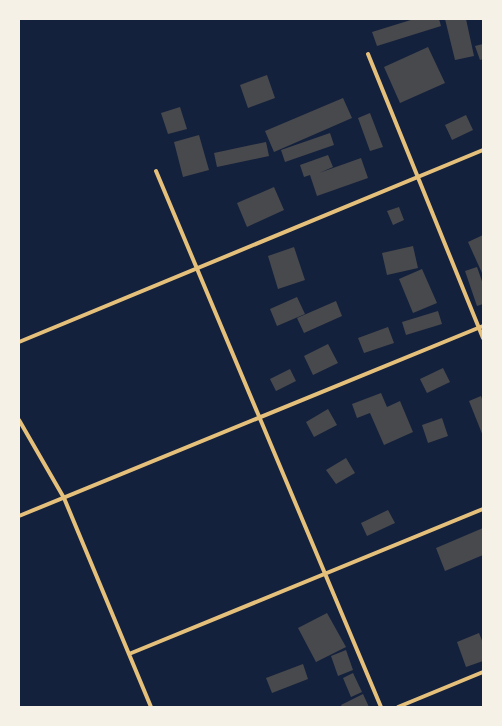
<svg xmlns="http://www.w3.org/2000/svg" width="502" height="726" font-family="Inter,sans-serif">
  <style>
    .building { fill: #48494c }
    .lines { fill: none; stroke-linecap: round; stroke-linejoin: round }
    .minor { stroke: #e5c07b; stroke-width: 4 }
  </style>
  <rect width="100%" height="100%" fill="#14213d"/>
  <path class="building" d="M 414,19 L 439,19 L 441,26 L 377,46 L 372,32 Z
    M 445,19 L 466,19 L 474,56 L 455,60 Z
    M 483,44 L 483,59 L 480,60 L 475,46 Z
    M 428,47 L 445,83 L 400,103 L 384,67 Z
    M 267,75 L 275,98 L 248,108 L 240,85 Z
    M 343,98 L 352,118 L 274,152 L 265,131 Z
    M 180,107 L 187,129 L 168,134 L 161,113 Z
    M 370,113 L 383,147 L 370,151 L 358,118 Z
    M 466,115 L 473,130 L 452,140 L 445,125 Z
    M 330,133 L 334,145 L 285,162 L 281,150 Z
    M 199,135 L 209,170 L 183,177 L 174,142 Z
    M 266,142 L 269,156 L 217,167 L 214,153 Z
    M 328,155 L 333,167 L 319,173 L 361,158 L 368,178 L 317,196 L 310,175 L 304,177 L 300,165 Z
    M 274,187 L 284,210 L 247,227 L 237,203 Z
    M 399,207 L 404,220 L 393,225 L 387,211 Z
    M 483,235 L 483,272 L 482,273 L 468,242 Z
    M 413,246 L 418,268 L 387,275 L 382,253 Z
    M 294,247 L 305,280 L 278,289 L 268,256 Z
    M 477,267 L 483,284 L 483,304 L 477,306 L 465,271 Z
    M 422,269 L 437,303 L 413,313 L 399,279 Z
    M 297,297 L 305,314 L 277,326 L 270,309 Z
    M 336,301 L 342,316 L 304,333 L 297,318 Z
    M 438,311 L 442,324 L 406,335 L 402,322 Z
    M 388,327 L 394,343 L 364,353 L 358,338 Z
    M 328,344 L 338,363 L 313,375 L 304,356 Z
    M 443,368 L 450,382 L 427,393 L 420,379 Z
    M 290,369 L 296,381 L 276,391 L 270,379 Z
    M 381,393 L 387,407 L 400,401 L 413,432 L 384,445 L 370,413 L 357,418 L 352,404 Z
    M 481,396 L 483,402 L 483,436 L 469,401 Z
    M 328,409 L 337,425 L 314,437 L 306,422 Z
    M 442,418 L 448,436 L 428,443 L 422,425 Z
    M 346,458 L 355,473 L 336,484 L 326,470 Z
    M 388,510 L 395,523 L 367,536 L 361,523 Z
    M 483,528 L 483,555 L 445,571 L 436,548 Z
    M 327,613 L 346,647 L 316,662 L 298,628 Z
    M 479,633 L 483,643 L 483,661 L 466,667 L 457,642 Z
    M 346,650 L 353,670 L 338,676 L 331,656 Z
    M 303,664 L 308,679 L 272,693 L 266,678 Z
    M 353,673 L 362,692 L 351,697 L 343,678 Z
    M 363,694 L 369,707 L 342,707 L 341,705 Z"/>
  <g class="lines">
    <path class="minor" d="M 368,54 L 483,338
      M 156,171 L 381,707
      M 19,342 L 483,150
      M 19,420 L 64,498 L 151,707
      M 19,516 L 483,326
      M 129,654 L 483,509
      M 398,707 L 483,672"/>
  </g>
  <rect width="502" height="726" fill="none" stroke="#f6f1e7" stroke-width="40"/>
</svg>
